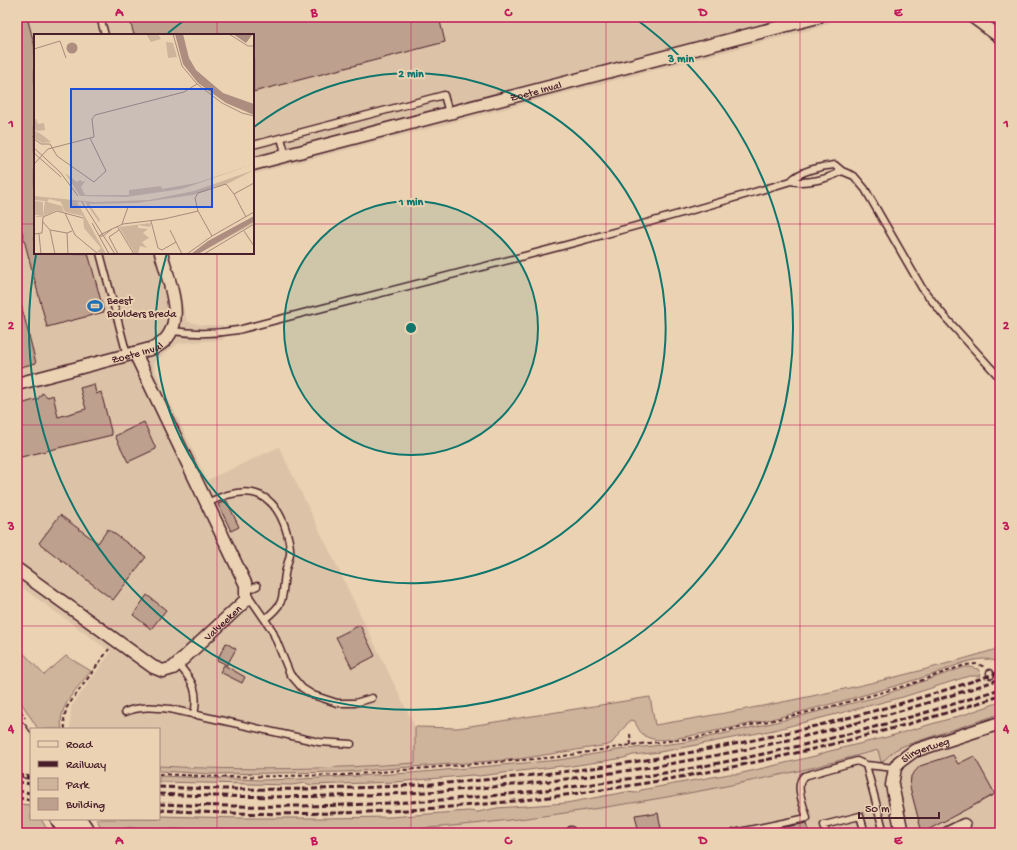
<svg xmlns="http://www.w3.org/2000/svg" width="1017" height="850" font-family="'Gochi Hand',sans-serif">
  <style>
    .built { fill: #dcc3a7 }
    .green { fill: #cfb49c; stroke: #8c6a64 }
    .building { fill: #bda08d; stroke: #4a1f2b }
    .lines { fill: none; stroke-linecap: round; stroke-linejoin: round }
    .lane-casing { stroke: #4a1f2b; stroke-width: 9 }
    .street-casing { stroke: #4a1f2b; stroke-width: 15 }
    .secondary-casing { stroke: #4a1f2b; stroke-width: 21 }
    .path { stroke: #4a1f2b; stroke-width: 2; stroke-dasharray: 4 3; stroke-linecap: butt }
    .lane { stroke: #ead2b2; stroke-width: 6 }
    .street { stroke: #ead2b2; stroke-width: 12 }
    .secondary { stroke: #ead2b2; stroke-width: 18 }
    .rail { stroke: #4a1f2b; stroke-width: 3; stroke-dasharray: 6 3; stroke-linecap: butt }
    .grid { fill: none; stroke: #c2185b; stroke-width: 1; stroke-opacity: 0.55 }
    .ring { fill: none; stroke: #0f766e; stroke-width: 2 }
    .labels { text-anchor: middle; stroke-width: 4; stroke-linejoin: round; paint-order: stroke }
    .street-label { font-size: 11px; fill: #4a1f2b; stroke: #ead2b2 }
    .poi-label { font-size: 11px; fill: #4a1f2b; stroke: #ead2b2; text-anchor: start }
    .inset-road { fill: none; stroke: #aa8a7c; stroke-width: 1 }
    .view { fill: #1d4ed8; fill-opacity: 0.15; stroke: #1d4ed8; stroke-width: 2 }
    .inset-edge { fill: none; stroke: #4a1f2b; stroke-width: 2 }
    .centre { fill: #0f766e; stroke: #ead2b2; stroke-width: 2 }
    .ring-label { font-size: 12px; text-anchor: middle; font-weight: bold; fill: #0f766e; stroke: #ead2b2; stroke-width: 4; stroke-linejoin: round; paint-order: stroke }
    .neatline { fill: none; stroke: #c2185b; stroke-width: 1.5 }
    .grid-label { font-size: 13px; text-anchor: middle; font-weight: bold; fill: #c2185b }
  </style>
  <rect width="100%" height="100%" fill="#ead2b2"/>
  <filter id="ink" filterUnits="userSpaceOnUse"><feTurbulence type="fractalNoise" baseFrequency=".025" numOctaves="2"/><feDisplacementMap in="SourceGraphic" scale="8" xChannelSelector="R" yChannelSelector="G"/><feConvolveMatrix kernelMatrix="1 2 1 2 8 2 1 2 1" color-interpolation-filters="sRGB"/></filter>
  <g filter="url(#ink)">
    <path class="built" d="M 17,17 L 840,17 L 821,27 L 253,174 L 253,35 L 35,35 L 35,253 L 169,253 L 187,321 L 202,325 L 223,325 L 223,340 L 179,343 L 156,360 L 154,365 L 155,371 L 207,480 L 279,447 L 415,727 L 415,763 L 344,767 L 245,769 L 159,766 L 159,729 L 70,729 L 71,707 L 111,652 L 17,584 Z
      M 1000,711 L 1000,833 L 129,833 L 124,827 L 322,833 L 366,832 L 533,817 L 791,773 L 878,750 Z"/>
    <path class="green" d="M 17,646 L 44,675 L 66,656 L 91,671 C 78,688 57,706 62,729 L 38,729 L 17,696 Z
      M 1000,648 L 1000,669 L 995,661 C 977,654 951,668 934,674 C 848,701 761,724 672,739 C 654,741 641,740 635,721 L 630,720 L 612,743 L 608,745 L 519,759 L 344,772 L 212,774 L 159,771 L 159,766 C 244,771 330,769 415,763 L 415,727 L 458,728 L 650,697 L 655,725 C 771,706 887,683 1000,648 Z
      M 965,667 L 970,667 L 978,669 L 981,676 L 969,676 L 903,697 L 774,730 L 660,752 L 633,755 L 624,758 L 565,767 L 561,766 L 479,776 L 473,775 L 395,782 L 311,785 L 305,783 L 292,785 L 159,782 L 159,776 L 261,780 L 301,779 L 411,773 L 559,760 L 618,750 L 686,742 L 772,723 L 877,697 Z
      M 1000,702 L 1000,714 L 903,746 L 895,750 L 882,762 L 881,762 L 878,750 C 849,757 819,767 789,773 C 650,803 508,825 366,832 C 286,836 205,830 125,827 L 129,833 L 105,833 L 96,819 L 159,819 L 159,816 L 238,818 L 325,818 L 390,817 L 468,811 L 478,812 L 497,808 L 566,803 L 626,792 L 637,793 L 641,790 L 729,774 L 738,774 L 815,756 L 826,752 L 887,737 L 966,714 Z
      M 17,804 L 31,805 L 31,819 L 41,819 L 49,833 L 17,833 Z"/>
    <path class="building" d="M 17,17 L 27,17 L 35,47 L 35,253 L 88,253 L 104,312 L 47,327 L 17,213 Z
      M 129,17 L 439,17 L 445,42 L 253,92 L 253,35 L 134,35 Z
      M 20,300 L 36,363 L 17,368 L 17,301 Z
      M 94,384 L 96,394 L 101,392 L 112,435 L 17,458 L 17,405 L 38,399 L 42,393 L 48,397 L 53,395 L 58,417 L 86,409 L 80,388 Z
      M 144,422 L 156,449 L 128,462 L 115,436 Z
      M 227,501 L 239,527 L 231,531 L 218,504 Z
      M 60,515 L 98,543 L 108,529 L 146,557 L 113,600 L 39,543 Z
      M 147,595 L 166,610 L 151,629 L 133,615 Z
      M 360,625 L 375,656 L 352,668 L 336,637 Z
      M 226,643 L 236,649 L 227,665 L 217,660 Z
      M 224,665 L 245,677 L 242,683 L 220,672 Z
      M 953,755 L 958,764 L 974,756 L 995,794 L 922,833 L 910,787 L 911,776 L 920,766 Z
      M 649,813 L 649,815 L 658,813 L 661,828 L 652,830 L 653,833 L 639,833 L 635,815 Z
      M 807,823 L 809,833 L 770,833 L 770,830 Z"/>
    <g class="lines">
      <defs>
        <path id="lane" d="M 100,17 L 105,35
          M 281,138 L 286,156
          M 253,145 L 444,95 L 449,113
          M 791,181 C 799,171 822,166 835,165 L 842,171
          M 100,253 L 127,355
          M 172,331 C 194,334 216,334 238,330 C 422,282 608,237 791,181 C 806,184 829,179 842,171 L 854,176 L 865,189 L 922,288 L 945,317 L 1000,378
          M 207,503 C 240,487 269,485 284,524 C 287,533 291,543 290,554 C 289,560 286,567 285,574 C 281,599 287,601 265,619
          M 248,590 L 257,586
          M 248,595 L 272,630 L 290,674 L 302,688 L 313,695 L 337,703 L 355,703 L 372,698
          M 178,664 C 193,681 199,691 194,715
          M 990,673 L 991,675
          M 125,712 C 140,706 154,707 170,709 L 319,742 L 351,744
          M 866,765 L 884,833
          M 571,830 L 571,833
          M 519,833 L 525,832
          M 734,833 L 807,818 C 804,806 794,785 804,776 L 857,761 L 866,765 L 895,768
          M 826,833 L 824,825 L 860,816 L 865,833"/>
        <g id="street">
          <path d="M 973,17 L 1000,37"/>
          <path id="s1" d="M 253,164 L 818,17"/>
          <path id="s2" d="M 17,384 L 154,348 C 191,330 169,283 161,253"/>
          <path id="s3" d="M 17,569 L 153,667 L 163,671 L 173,668 L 246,600 L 246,585 L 135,353"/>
          <path id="s4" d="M 902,833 L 892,785 L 895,768 L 899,762 L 914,751 L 1000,723"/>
          <path d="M 948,833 L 964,825"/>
        </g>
        <path id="secondary" d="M 17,730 L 31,750
          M 17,752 L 28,769
          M 60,819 L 69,833
          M 77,819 L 86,833"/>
      </defs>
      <use href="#lane" class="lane-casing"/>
      <use href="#street" class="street-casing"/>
      <use href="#secondary" class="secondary-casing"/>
      <path class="path" d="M 17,705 L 25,718
        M 65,729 L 64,718 L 67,707 L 109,649
        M 630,734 L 631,745
        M 159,774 L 223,777 L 344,775 L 558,757 L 631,745 L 694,738 L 826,708 L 908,685 L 965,665 L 977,664 L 985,667"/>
      <use href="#lane" class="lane"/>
      <use href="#street" class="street"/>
      <use href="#secondary" class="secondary"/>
      <path class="rail" d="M 17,775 L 31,777
        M 17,782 L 31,784
        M 159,787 C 444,799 730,765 1000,672
        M 17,791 L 31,793
        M 159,794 C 442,807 731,773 1000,679
        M 17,798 L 31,800
        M 159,804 C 444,816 729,780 1000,689
        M 159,810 C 443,827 730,784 1000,696"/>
    </g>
  </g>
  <path class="grid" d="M 217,17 L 217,35M 411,17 L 411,833M 606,17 L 606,833M 800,17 L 800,833M 17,224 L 35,224M 253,224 L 1000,224M 217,253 L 217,833M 17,425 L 1000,425M 17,626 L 1000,626"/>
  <circle cx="411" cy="328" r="127" fill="#0f766e" fill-opacity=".12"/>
  <g class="ring">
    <circle cx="411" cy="328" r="127"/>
    <path d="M254 127A255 255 0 1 1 167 253"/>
    <path d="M168 33A382 382 0 0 1 189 17M633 17A382 382 0 1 1 36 255"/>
  </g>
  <defs>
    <symbol id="stadium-bare" viewBox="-9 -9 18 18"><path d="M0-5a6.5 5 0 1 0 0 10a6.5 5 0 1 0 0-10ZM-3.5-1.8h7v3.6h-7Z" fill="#1f6fb2" stroke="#ead2b2" stroke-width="2.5" paint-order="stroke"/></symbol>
  </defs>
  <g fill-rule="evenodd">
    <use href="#stadium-bare" x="84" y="295" width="22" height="22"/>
  </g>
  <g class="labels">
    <g class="street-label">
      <text dy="4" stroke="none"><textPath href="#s1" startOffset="292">Zoete Inval</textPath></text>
      <text dy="4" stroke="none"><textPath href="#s2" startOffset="124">Zoete Inval</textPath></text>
      <text dy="4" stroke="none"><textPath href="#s3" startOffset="256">Valveeken</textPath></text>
      <text dy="4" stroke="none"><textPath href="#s4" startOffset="103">Slingerweg</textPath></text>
    </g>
    <g class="poi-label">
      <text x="107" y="304">Beest<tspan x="107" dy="13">Boulders Breda</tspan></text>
    </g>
  </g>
  <g transform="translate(34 34)">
    <rect width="220" height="220" fill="#ead2b2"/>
    <path d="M 112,0 L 124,0 L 127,5 L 117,8 ZM 132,8 L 139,9 L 143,23 L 134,24 ZM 0,85 L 2,85 L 4,90 L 10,89 L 11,96 L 4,97 L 0,95 ZM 0,96 L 7,100 L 17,108 L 8,109 L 0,104 ZM 220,130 L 148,155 L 92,163 L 46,162 L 31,139 L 43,148 L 46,146 L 50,148 L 53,145 L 47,153 L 51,161 L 95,161 L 95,156 L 127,152 L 128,155 L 162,149 ZM 220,136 L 195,149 L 159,161 L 103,169 L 55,170 L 66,186 L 65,188 L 51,168 L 43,168 L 72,220 L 63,218 L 67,214 L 50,194 L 49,182 L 31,178 L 27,168 L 15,165 L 13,168 L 28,172 L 30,178 L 23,176 L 7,183 L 0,183 L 7,181 L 0,181 L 0,167 L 9,168 L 9,182 L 11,167 L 0,166 L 0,162 L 60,168 L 115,166 L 160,157 ZM 220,187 L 220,189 L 164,220 L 175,212 ZM 117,189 L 116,193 L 104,191 L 104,194 L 114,195 L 109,199 L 115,204 L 108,208 L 113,214 L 106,212 L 104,220 L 101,220 L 85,193 Z" fill="#cfb49c"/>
    <path d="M 141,0 L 149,0 L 155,24 L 162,36 L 189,59 L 220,70 L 220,81 L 192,69 L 164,49 L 149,30 ZM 199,0 L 216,0 L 218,1 L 212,9 ZM32.5 14a5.5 5.5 0 1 1 11 0a5.5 5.5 0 1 1-11 0ZM 220,182 L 219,188 L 164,220 L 157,220 L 174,207 Z" fill="#ad8d7f"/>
    <path class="inset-road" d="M 139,0 L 148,32 L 163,50 L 188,69 L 208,79 L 220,82M 195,0 L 214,12 L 220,12M 0,15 L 26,7 L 32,24M 0,105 L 7,110 L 16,110 L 23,122 L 60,148 L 72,137 L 56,104M 0,114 L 26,138 L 44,162M 0,119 L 27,143M 0,130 L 14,115 L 60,103 L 58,85 L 61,81 L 150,58 L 163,50M 200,160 L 212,183M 48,168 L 81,220M 164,177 L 178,202M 31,179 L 41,201 L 64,220M 8,187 L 16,196 L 33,199 L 38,197M 117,187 L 124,214 L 128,216 L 142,208M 58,189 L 75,220M 88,190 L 94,173M 83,192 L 100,220M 78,195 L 89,190 L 130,185 L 160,178 L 164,177 L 161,164 L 164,159 L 192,150 L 200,160 L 220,149M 78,195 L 69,202 L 65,202 L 68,200 ZM 16,196 L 21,220M 136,196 L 148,220M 210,197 L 220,212M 33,199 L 34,220M 0,200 L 8,199 L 9,183 L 23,177 L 49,184M 5,200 L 7,220M 84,220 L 75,203 L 85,196M 153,220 L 178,202 L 220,178M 170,220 L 220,190"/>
    <path class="view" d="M 37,55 L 178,55 L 178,173 L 37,173 Z"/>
    <rect width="220" height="220" class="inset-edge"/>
  </g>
  <circle cx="411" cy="328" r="6" class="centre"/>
  <g class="ring-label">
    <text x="681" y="62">3 min</text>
    <text x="411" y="77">2 min</text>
    <text x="411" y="205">1 min</text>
  </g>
  <rect width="1017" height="850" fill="none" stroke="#ead2b2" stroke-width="44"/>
  <rect x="30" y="728" width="130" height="92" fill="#ead2b2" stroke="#aa8a7c"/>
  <rect x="38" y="741" width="20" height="6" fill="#ead2b2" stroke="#aa8a7c"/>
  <text x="66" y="748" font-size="12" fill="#4a1f2b">Road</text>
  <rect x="38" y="761" width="20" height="6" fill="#4a1f2b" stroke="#aa8a7c"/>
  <text x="66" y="768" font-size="12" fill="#4a1f2b">Railway</text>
  <rect x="38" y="778" width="20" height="12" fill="#cfb49c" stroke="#aa8a7c"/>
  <text x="66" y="788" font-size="12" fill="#4a1f2b">Park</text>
  <rect x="38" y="798" width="20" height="12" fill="#bda08d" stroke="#aa8a7c"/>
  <text x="66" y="808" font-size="12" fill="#4a1f2b">Building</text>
  <path d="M859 812v6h80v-6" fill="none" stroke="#4a1f2b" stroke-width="2"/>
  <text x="865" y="812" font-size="12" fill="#4a1f2b" stroke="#ead2b2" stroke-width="3" paint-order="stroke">50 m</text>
  <rect x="22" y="22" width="973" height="806" class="neatline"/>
  <g class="grid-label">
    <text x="119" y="16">A</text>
    <text x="314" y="16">B</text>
    <text x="508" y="16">C</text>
    <text x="703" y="16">D</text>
    <text x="898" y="16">E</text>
    <text x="11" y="127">1</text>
    <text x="1006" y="127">1</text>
    <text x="11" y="329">2</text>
    <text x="1006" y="329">2</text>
    <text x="11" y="530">3</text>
    <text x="1006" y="530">3</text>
    <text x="11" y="732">4</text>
    <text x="1006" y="732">4</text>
    <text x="119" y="844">A</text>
    <text x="314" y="844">B</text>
    <text x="508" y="844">C</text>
    <text x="703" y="844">D</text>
    <text x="898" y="844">E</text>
  </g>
</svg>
